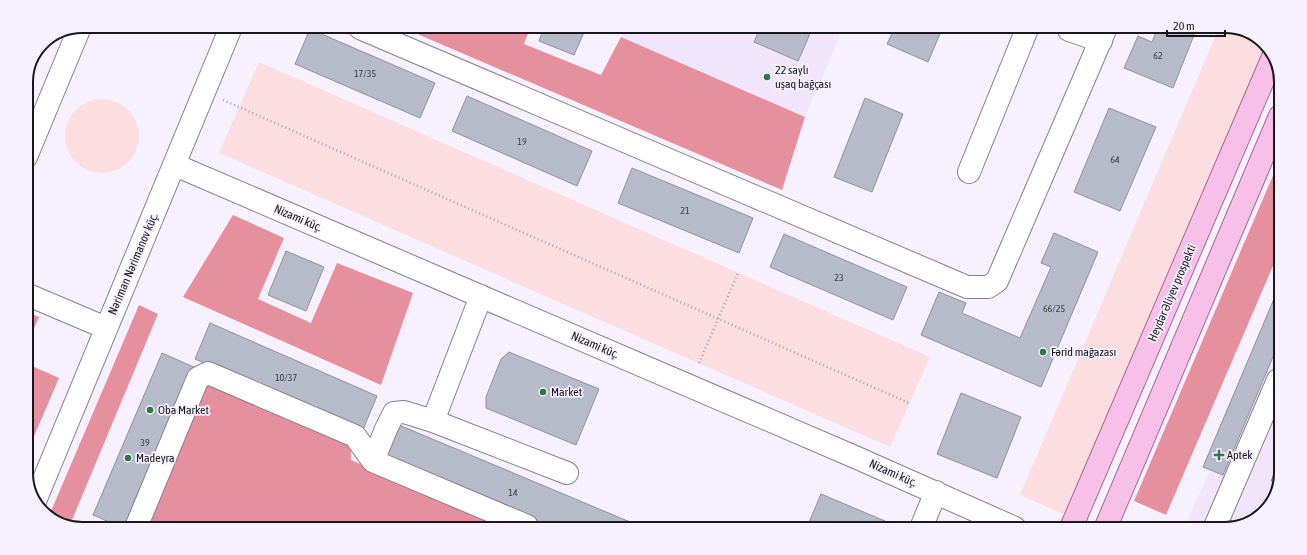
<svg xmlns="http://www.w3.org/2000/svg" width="1307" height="555" font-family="'Asap Condensed',sans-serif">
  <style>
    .built { fill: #f0e5fb }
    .green { fill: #fcdde0 }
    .forest { fill: #e6909d }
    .building { fill: #b6bac9; stroke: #8e919f }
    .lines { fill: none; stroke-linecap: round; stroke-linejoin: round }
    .minor-casing { stroke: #867f8d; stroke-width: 24 }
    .major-casing { stroke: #a76896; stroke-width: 24 }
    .path { stroke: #a7a1ad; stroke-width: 2.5; stroke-dasharray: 1 3; stroke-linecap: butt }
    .minor { stroke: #fff; stroke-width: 22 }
    .major { stroke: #f8bfe8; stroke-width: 22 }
    .poi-dot { fill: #2e7643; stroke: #f7f0ff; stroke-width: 1.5 }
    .labels { text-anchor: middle; stroke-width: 3.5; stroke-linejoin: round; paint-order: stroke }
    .number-label { font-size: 10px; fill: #404047 }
    .poi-label { font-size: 12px; fill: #19171c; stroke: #f7f0ff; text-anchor: start }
    .street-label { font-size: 12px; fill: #19171c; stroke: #f7f0ff }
    .rim { fill: none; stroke: #19171c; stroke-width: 2 }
  </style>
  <rect width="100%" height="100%" fill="#f7f0ff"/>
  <path class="built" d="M 624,28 L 843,29 L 805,117 L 621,37 Z
    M 1278,325 L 1277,494 L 1256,519 L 1225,529 L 1183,529 Z"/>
  <path class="green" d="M 1218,30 L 1246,30 L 1266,45 L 1065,515 L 1020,495 Z
    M 259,62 L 930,357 L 890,447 L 219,153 Z
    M65 136a37 37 0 1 1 74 0a37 37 0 1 1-74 0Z"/>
  <path class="forest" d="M 401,27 L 530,28 L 524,44 L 601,75 L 621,37 L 805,117 L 782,190 Z
    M 1280,159 L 1279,252 L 1166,515 L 1134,501 Z
    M 233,215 L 284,238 L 258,299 L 311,323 L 337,263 L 413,293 L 381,385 L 183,297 Z
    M 139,305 L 158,314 L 70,525 L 61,525 L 49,516 Z
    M 26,312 L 39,317 L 30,337 L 26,336 Z
    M 32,366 L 59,378 L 26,455 L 26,378 Z
    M 203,381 L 351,442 L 351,460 L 508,526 L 142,525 Z"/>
  <path class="building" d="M 544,28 L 586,28 L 574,55 L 539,41 Z
    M 760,28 L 812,29 L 798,61 L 754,42 Z
    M 310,29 L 435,83 L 420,118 L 295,64 Z
    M 894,29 L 942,29 L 928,62 L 887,44 Z
    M 1157,30 L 1196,30 L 1173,88 L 1124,68 L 1138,36 L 1152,42 Z
    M 467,96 L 592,151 L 577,186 L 452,131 Z
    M 865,98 L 903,114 L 872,192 L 834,177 Z
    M 1109,108 L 1156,127 L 1120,211 L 1074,192 Z
    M 632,168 L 753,218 L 739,253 L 618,203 Z
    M 1054,233 L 1098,252 L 1041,387 L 921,335 L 939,292 L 966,303 L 962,313 L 1020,338 L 1051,267 L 1041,263 Z
    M 784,234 L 907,287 L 893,320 L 770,267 Z
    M 286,251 L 324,267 L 306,311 L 268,295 Z
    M 1279,287 L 1278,345 L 1223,475 L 1203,467 Z
    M 210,323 L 377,396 L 362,432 L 195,359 Z
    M 509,352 L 599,389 L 576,445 L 486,408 L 486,397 L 501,359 Z
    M 162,353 L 196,368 L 130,525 L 116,525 L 93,515 Z
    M 961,393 L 1021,417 L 997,478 L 937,454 Z
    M 399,425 L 642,527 L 548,527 L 385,458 Z
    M 1277,467 L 1277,484 L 1271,481 Z
    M 821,494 L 885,521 L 882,528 L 807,527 Z"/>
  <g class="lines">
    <defs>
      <path id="minor" d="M 359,27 L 362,29 L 967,287 L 988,287 L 997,281 L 1105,30
        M 1069,30 L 1101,41
        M 26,157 L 80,27
        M 175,165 L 855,457 L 1015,528
        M 969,172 L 1027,29
        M 26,294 L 106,328
        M 433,421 L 481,296
        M 373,461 L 386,429 L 394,413 L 404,412 L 433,421 L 567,473
        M 35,501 L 231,27
        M 137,525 L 198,378 L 208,373 L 355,436 L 373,461 L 527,526
        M 921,528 L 936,492
        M 1214,529 L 1278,380"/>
      <path id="major" d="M 1071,528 L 1273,57
        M 1105,529 L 1280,116"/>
    </defs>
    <use href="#minor" class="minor-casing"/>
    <use href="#major" class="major-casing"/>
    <path class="path" d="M 223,100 L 909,403
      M 699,363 L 738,273"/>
    <use href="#minor" class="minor"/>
    <use href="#major" class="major"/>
  </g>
  <g class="poi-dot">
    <circle cx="767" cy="77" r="4"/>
    <circle cx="1043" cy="352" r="4"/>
    <circle cx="543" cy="392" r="4"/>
    <circle cx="150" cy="410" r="4"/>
    <path d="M1217 449h4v4h4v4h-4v4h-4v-4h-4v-4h4z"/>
    <circle cx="128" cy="458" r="4"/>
  </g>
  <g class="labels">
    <g class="number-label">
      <text x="1158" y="59">62</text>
      <text x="365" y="77">17/35</text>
      <text x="522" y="145">19</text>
      <text x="1115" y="163">64</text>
      <text x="685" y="214">21</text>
      <text x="839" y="281">23</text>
      <text x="1054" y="312">66/25</text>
      <text x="286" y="381">10/37</text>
      <text x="145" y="446">39</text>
      <text x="513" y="496">14</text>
    </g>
    <g class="poi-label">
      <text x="775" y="74">22 saylı<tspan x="775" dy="14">uşaq bağçası</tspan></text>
      <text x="1051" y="356">Fərid mağazası</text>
      <text x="551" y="396">Market</text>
      <text x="158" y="414">Oba Market</text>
      <text x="1227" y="459">Aptek</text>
      <text x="136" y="462">Madeyra</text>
    </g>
    <g class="street-label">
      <text transform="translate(298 218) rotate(23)" y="4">Nizami küç.</text>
      <text transform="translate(133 264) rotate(-67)" y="4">Nəriman Nərimanov küç.</text>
      <text transform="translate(1172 293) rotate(-67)" y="4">Heydər Əliyev prospekti</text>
      <text transform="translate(595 345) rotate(23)" y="4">Nizami küç.</text>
      <text transform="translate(893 473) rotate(24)" y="4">Nizami küç.</text>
    </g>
  </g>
  <path d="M0 0H1307V555H0ZM82 33H1225A49 49 0 0 1 1274 82V473A49 49 0 0 1 1225 522H82A49 49 0 0 1 33 473V82A49 49 0 0 1 82 33Z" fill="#f7f0ff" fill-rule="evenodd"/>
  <path class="rim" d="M82 33H1225A49 49 0 0 1 1274 82V473A49 49 0 0 1 1225 522H82A49 49 0 0 1 33 473V82A49 49 0 0 1 82 33Z"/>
  <path d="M1167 30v6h58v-6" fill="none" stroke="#19171c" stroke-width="2"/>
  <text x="1173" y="30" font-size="12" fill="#19171c" stroke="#f7f0ff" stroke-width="3" paint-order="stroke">20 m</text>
</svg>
